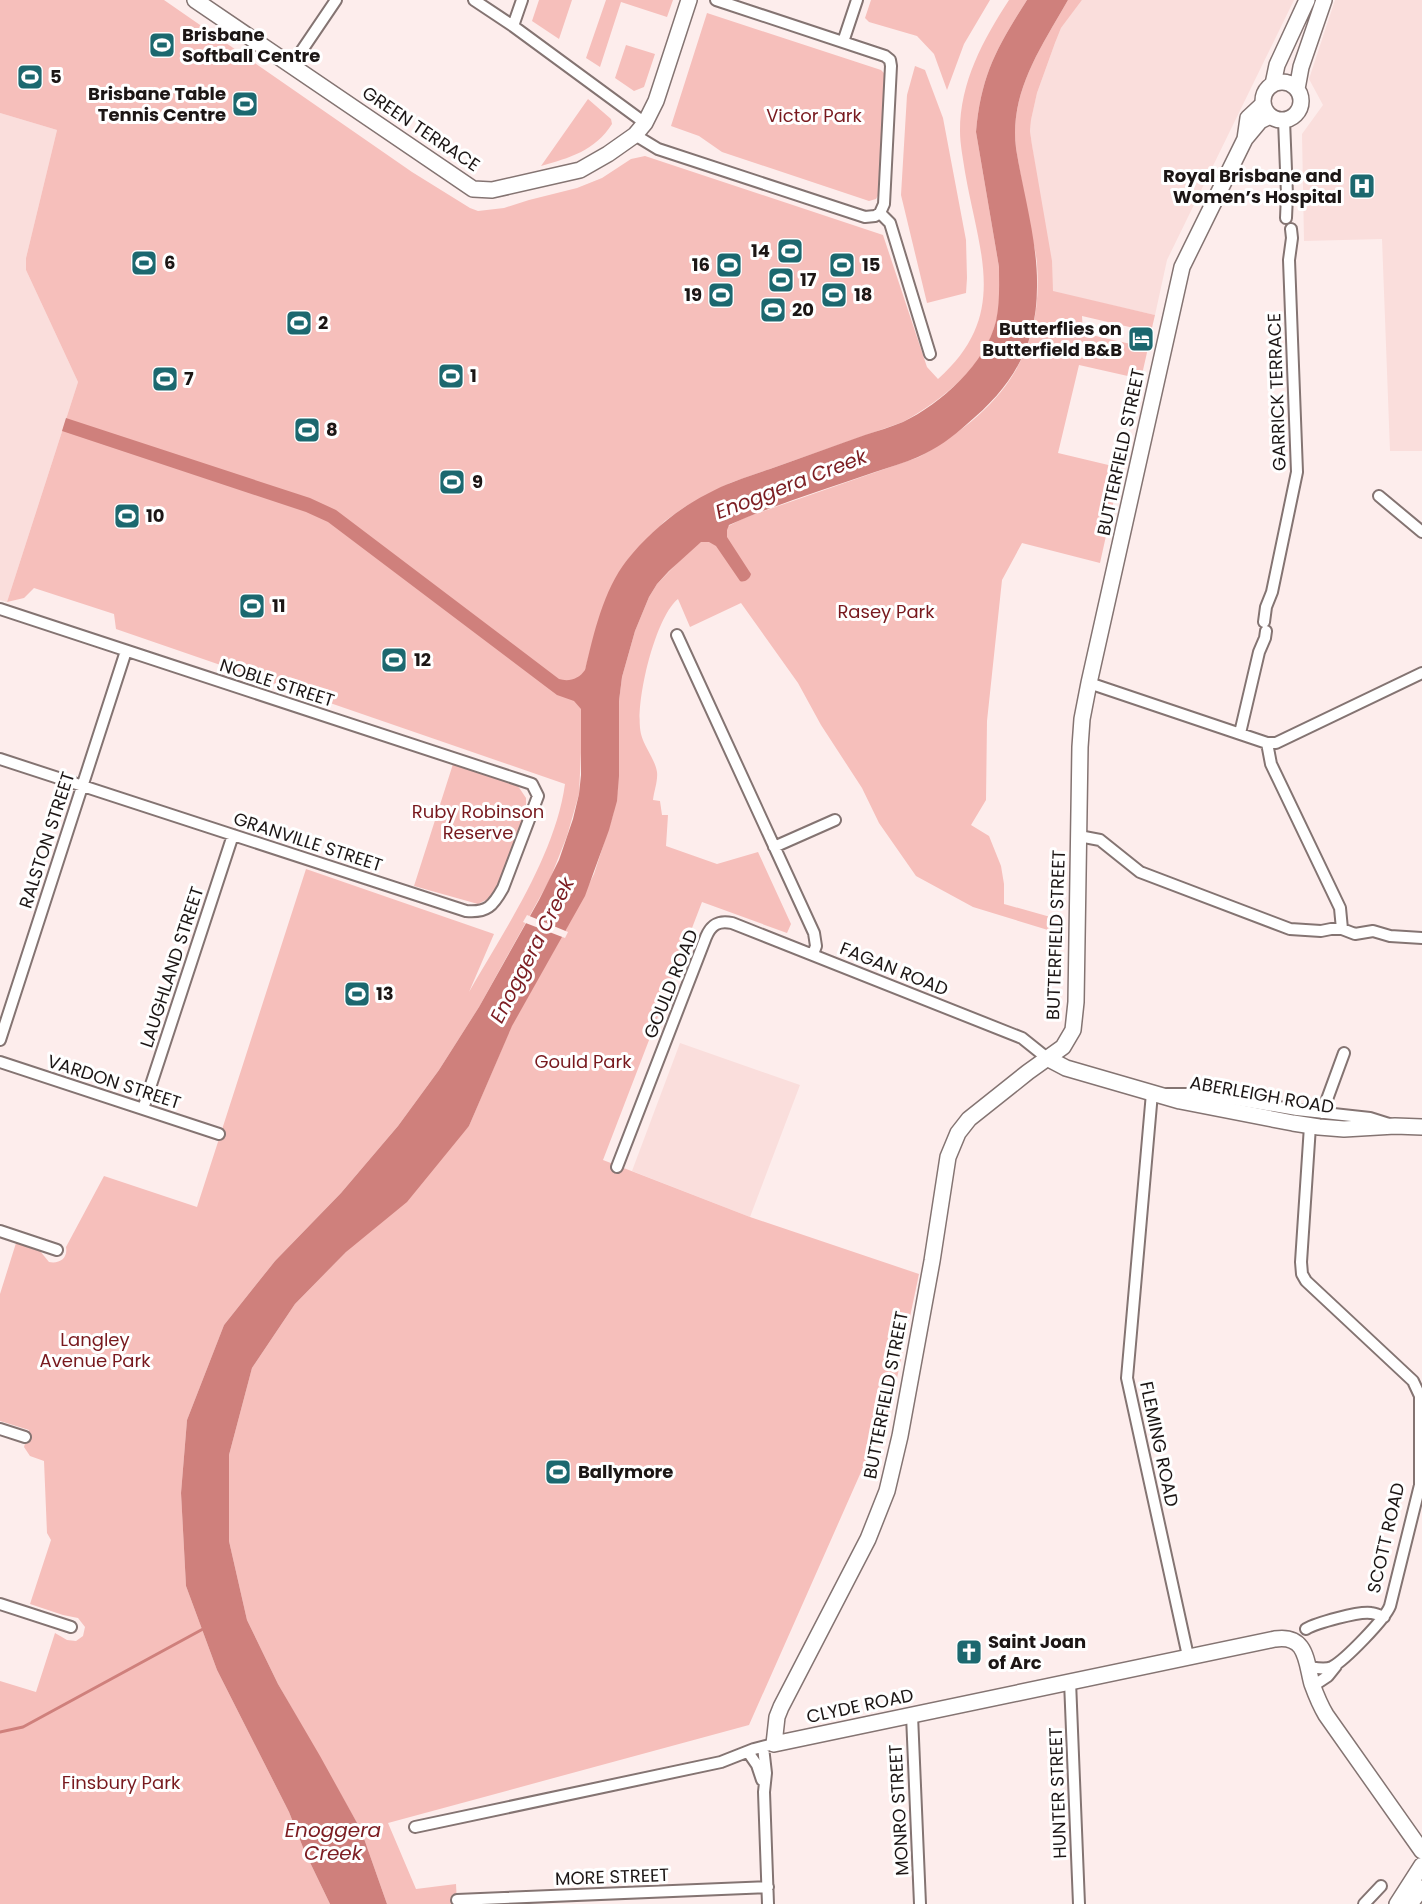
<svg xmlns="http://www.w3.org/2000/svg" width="1422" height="1904" font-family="Poppins,sans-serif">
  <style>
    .built { fill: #fadedc }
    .green { fill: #f6bfbb }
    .water { fill: #cf807c }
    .pier { fill: #fdedec }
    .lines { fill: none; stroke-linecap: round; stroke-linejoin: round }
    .stream { stroke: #cf807c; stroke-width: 3 }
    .street-casing { stroke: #847472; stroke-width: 14 }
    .secondary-casing { stroke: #847472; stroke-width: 18 }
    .street { stroke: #fff; stroke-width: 10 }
    .secondary { stroke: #fff; stroke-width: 15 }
    .labels { text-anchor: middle; stroke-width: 6; stroke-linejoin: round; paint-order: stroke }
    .poi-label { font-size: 18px; font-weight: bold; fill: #1c1615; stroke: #fff; text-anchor: start }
    .park-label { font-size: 18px; fill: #78191e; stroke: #fff }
    .street-label { font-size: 18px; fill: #1c1615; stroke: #fff }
    .water-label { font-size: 20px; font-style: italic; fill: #7c1d22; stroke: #fff }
  </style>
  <rect width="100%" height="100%" fill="#fdedec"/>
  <path class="built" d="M 1082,0 L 1294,0 L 1167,260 L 1155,315 L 1053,292 L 1030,131 L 1031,120 L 1037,93 L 1055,43 L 1061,28 Z
    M 1335,0 L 1422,0 L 1422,451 L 1390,451 L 1382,239 L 1304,241 L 1302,134 L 1323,105 L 1309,79 Z
    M 0,113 L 57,130 L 26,258 L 26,270 L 78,382 L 7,602 L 0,600 Z
    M 680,1043 L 800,1085 L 750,1217 L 632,1171 Z"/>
  <path class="green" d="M 0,0 L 164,0 L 412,172 L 470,208 L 478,211 L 504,208 L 529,200 L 577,188 L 602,178 L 631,159 L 645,156 L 883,235 L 927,367 L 938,379 C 1010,315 979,253 965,172 C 963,158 960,144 960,131 C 960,82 983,40 1009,0 L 1027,0 C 997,47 981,75 976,132 L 999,267 C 999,285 1001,304 996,322 C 984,368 942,400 903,422 L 730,483 L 686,506 L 665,521 L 627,560 L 599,619 L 585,670 L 579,794 L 567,836 L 550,879 L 479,1007 L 439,1070 L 398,1126 L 341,1193 L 275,1261 L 224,1325 L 187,1420 L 181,1493 L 186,1586 L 217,1670 L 289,1812 L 304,1850 L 330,1904 L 0,1904 L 0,1681 L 36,1692 L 55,1633 L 67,1640 L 76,1641 L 83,1636 L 85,1627 L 78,1618 L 63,1615 L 30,1604 L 51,1540 L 47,1533 L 44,1461 L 30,1456 L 24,1447 L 29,1430 L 0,1421 L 0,1294 L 16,1243 L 40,1251 L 49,1262 C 60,1264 68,1258 66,1247 L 104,1176 L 197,1207 L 306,869 L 494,934 L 469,992 C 505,929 555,856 565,784 L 116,629 L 114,614 L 34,588 L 24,598 L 7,602 L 78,382 L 26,270 L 26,258 L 57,130 L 0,113 Z
    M 539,0 L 572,0 L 559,39 L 532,21 Z
    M 606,0 L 673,0 L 667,17 L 621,2 L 600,67 L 586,58 Z
    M 871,0 L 990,0 L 964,44 L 947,90 L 934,54 L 917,36 L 869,22 L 865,18 Z
    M 1068,0 L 1082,0 L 1061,28 L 1055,43 L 1037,93 L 1031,120 L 1030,131 L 1032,145 L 1052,261 L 1053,291 L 1155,315 L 1151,332 L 1082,316 L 1083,333 L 1148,348 L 1141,379 L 1079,365 L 1058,453 L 1121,468 L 1100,563 L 1022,543 L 1002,580 L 987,721 L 986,800 L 971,825 L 989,836 L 1001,866 L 1004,884 L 1004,904 L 1061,920 L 1061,934 L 973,907 L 916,876 L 879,823 L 862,788 L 821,725 L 798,683 L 741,603 L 690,627 L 678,599 C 655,617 634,705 641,734 C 644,747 655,759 657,772 C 658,781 654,791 653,800 L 660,801 L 662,815 L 668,815 L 666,846 L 717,864 L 758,852 L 791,924 L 787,933 L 702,902 L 603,1160 L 750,1217 L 919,1274 L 892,1402 L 749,1725 L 388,1823 L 416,1889 L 456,1884 L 457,1904 L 387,1904 L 361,1830 L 278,1684 L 247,1620 L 229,1541 L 229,1455 L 252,1368 L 295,1304 L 469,1126 L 512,1025 L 572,918 L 594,874 L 613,815 L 618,788 L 619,701 L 622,677 L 635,631 L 649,597 L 657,584 L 690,550 L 707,537 L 744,518 L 919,457 C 997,412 1044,360 1037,264 C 1036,251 1032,237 1029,224 C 1025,199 1020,173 1016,148 C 1009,92 1042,46 1068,0 Z
    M 707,13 L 881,70 L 887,76 L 879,194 L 876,199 L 869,201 L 722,152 L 699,136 L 671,126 Z
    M 626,45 L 655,54 L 644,87 L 634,91 L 615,78 Z
    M 915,66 L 925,70 L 943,118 L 966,240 L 967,278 L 966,293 L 927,303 L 901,195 L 907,95 Z
    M 588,99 L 611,119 L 612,124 C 595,151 569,158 541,166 Z
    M 453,764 L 518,786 L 526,798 L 526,811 L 496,890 L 492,897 L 478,904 L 414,886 Z"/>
  <path class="water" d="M 1027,0 L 1068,0 C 1042,46 1009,92 1016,148 C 1023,193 1038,242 1037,287 C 1037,346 1012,387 967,424 C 953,437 936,449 918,457 C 904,463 889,467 875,472 C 827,489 776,504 729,525 L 727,530 L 727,537 L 751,574 C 750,579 744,583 740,581 L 716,546 L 709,542 L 701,542 L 669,571 L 657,584 L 649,597 L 635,631 L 622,677 L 619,701 L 619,776 L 617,801 L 609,830 L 585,896 L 512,1026 L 469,1126 L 407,1202 L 346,1252 L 295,1304 L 252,1368 L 229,1455 L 229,1541 L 247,1620 L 278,1684 L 320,1756 L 361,1830 L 387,1904 L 330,1904 L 304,1850 L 289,1812 L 217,1670 L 186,1586 L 181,1493 L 187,1420 L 224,1325 L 275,1261 L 341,1193 L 398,1126 L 439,1070 L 479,1007 L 539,900 L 559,860 L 573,819 L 579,794 L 581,775 L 581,709 L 574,701 L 557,695 L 545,686 L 328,522 L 306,512 L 62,431 L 66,418 L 310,498 L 336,510 L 559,679 C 569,682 579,679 585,670 C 594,633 603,591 627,560 C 648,534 677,509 707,494 C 727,483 749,476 770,469 C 802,458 833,446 865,435 C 877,431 891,427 903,422 C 941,404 986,363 996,321 C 1000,303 999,285 999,267 L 976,132 C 981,75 997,47 1027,0 Z"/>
  <path class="pier" d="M 527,915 L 568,932 L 565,938 L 523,922 Z"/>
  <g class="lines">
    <path class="stream" d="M 0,1732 L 23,1727 L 203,1629"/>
    <defs>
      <path id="street" d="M 474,0 L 513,26 L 645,123
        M 716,0 L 885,56 L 890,60 L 891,66 L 884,204 L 880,213
        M 513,26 L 522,0
        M 843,42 L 857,0
        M 292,65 L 336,0
        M 1284,120 L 1287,195 L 1286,218
        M 635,135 L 658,149 L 865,217 L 875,216 L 880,213
        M 880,213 L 890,223 L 930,354
        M 1379,496 L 1422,532
        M 0,609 L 523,781 L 532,784 L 538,796 L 503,888 C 493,906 487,913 466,911 L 0,759
        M 1264,622 L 1266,607 L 1272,592 L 1297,472 L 1289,260 L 1292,238 L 1291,229
        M 677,635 L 814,933 L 816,946 L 813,954
        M 1089,683 L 1267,743 L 1276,743 L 1422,673
        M 1240,733 L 1259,652 L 1265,638 L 1266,631
        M 1267,743 L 1271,764 L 1340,908 L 1342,929
        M 1079,836 L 1100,840 L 1140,872 L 1290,929 L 1321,931 L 1331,929 L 1342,929 L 1355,934 L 1373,931 L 1390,936 L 1422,938
        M 774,847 L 835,820
        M 0,1040 L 126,651
        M 0,1062 L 219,1134
        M 1152,1093 L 1127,1378 L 1188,1656
        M 1167,1094 L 1201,1094 L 1297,1110 L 1370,1118 L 1389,1124
        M 143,1109 L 233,835
        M 1322,1113 L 1344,1053
        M 617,1167 L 706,937 C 711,925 718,920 732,923 L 1022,1038 L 1047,1058
        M 0,1231 L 57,1250
        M 0,1429 L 25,1437
        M 0,1604 L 71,1627
        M 1306,1629 C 1316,1623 1359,1611 1371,1613 C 1375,1613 1380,1616 1384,1617
        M 1309,1667 C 1316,1668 1325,1670 1332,1667 C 1345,1660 1385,1619 1390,1606 L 1420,1485 L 1420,1396 L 1413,1381 L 1306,1281 L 1302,1274 L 1301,1262 L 1310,1126
        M 1070,1681 L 1079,1904
        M 1313,1686 L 1328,1676 L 1336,1666
        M 912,1715 L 920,1904
        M 763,1747 L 766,1773 L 764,1792 L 768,1904
        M 748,1752 L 757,1765 L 762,1780
        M 415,1827 L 721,1762 L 754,1749 L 774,1744
        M 457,1900 L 768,1887
        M 1364,1904 L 1381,1886"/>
      <path id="secondary" d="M 195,0 L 473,189 L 492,190 L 580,170 L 608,154 L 635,135 L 645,123 L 656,101 L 689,0
        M1263 101a19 19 0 1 1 38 0a19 19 0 1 1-38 0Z
        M 1273,84 L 1277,65 L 1307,0
        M 1297,89 L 1301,67 L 1324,0
        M 1270,116 L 1260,121 L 1245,139 L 1182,267 L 1089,683 L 1082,719 L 1080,747 L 1076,1002 L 1073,1030 L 1063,1047 L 1028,1072 L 969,1119 L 958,1133 L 948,1157 L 932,1261 L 900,1436 L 887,1491 L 868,1539 L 781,1707 L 777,1717 L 774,1744 L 1275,1639 C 1307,1634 1306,1662 1312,1684 C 1316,1695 1320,1705 1326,1715 L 1422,1851
        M 1245,139 L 1248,118 L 1263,104
        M 1047,1058 L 1066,1068 L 1180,1101 L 1293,1123 L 1319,1127 L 1344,1129 L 1395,1126 L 1422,1127
        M 1397,1904 L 1422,1865
        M 1410,1904 L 1422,1888"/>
    </defs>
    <use href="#street" class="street-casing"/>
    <use href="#secondary" class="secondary-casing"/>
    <use href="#street" class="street"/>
    <use href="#secondary" class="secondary"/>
  </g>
  <defs>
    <symbol id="stadium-square" viewBox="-11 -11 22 22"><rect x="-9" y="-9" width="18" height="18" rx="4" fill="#1c686f" stroke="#fff"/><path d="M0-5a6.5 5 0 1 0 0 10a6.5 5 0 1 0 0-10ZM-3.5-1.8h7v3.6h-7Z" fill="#fff"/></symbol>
    <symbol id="hospital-square" viewBox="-11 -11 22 22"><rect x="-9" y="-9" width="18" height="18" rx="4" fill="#1c686f" stroke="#fff"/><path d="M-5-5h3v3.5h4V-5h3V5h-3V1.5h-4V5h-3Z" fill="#fff"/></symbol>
    <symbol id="hotel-square" viewBox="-11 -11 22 22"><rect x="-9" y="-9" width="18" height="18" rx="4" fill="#1c686f" stroke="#fff"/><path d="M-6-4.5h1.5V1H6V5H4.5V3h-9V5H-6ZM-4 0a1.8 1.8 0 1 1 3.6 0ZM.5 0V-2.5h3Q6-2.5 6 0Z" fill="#fff"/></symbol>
    <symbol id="church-square" viewBox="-11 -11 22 22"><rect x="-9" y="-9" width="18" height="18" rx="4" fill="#1c686f" stroke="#fff"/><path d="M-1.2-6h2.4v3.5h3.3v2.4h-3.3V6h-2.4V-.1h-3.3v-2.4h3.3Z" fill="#fff"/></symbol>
  </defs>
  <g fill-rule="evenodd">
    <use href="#stadium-square" x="147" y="30" width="30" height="30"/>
    <use href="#stadium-square" x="15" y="62" width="30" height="30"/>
    <use href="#stadium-square" x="230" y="89" width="30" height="30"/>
    <use href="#hospital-square" x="1347" y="171" width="30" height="30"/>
    <use href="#stadium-square" x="775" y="236" width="30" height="30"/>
    <use href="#stadium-square" x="129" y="248" width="30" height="30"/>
    <use href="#stadium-square" x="714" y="250" width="30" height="30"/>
    <use href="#stadium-square" x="827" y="250" width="30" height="30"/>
    <use href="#stadium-square" x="766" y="265" width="30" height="30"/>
    <use href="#stadium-square" x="706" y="280" width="30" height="30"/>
    <use href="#stadium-square" x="819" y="280" width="30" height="30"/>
    <use href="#stadium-square" x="758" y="295" width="30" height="30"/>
    <use href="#stadium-square" x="284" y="308" width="30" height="30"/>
    <use href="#hotel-square" x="1126" y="324" width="30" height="30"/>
    <use href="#stadium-square" x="436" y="361" width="30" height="30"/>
    <use href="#stadium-square" x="150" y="364" width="30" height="30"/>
    <use href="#stadium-square" x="292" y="415" width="30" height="30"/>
    <use href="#stadium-square" x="437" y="467" width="30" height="30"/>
    <use href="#stadium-square" x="112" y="501" width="30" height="30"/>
    <use href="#stadium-square" x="237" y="591" width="30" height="30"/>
    <use href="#stadium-square" x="379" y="645" width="30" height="30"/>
    <use href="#stadium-square" x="342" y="979" width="30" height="30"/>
    <use href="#stadium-square" x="543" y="1457" width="30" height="30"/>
    <use href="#church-square" x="954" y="1637" width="30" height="30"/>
  </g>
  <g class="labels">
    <g class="poi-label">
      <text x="182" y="41">Brisbane<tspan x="182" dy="21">Softball Centre</tspan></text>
      <text x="50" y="83">5</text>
      <text x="226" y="100" text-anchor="end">Brisbane Table<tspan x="226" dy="21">Tennis Centre</tspan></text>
      <text x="1342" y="182" text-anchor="end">Royal Brisbane and<tspan x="1342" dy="21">Women’s Hospital</tspan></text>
      <text x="770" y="257" text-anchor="end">14</text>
      <text x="164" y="269">6</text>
      <text x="710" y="271" text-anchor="end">16</text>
      <text x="862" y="271">15</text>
      <text x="800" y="286">17</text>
      <text x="702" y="301" text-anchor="end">19</text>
      <text x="854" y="301">18</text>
      <text x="792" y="316">20</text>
      <text x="318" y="329">2</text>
      <text x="1122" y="335" text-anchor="end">Butterflies on<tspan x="1122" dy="21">Butterfield B&amp;B</tspan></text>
      <text x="470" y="382">1</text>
      <text x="184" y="385">7</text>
      <text x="326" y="436">8</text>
      <text x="472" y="488">9</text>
      <text x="146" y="522">10</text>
      <text x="272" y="612">11</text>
      <text x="414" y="666">12</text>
      <text x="376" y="1000">13</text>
      <text x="578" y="1478">Ballymore</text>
      <text x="988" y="1648">Saint Joan<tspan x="988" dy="21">of Arc</tspan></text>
    </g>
    <g class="park-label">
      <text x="814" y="122">Victor Park</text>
      <text x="886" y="618">Rasey Park</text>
      <text x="478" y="818">Ruby Robinson<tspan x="478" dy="21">Reserve</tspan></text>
      <text x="583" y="1068">Gould Park</text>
      <text x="95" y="1346">Langley<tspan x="95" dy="21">Avenue Park</tspan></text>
      <text x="121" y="1789">Finsbury Park</text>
    </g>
    <g class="street-label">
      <text transform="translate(421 129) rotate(34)" y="6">GREEN TERRACE</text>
      <text transform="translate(1277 392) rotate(-92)" y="6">GARRICK TERRACE</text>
      <text transform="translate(1121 452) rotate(-78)" y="6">BUTTERFIELD STREET</text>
      <text transform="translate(277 683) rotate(18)" y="6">NOBLE STREET</text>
      <text transform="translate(47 840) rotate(-72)" y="6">RALSTON STREET</text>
      <text transform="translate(308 842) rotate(18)" y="6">GRANVILLE STREET</text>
      <text transform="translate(1056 935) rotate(-88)" y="6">BUTTERFIELD STREET</text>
      <text transform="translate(172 967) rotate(-72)" y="6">LAUGHLAND STREET</text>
      <text transform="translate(894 969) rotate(22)" y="6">FAGAN ROAD</text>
      <text transform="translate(671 984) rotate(-68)" y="6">GOULD ROAD</text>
      <text transform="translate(114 1082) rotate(18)" y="6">VARDON STREET</text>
      <text transform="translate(1262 1095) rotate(10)" y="6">ABERLEIGH ROAD</text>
      <text transform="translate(886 1395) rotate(-79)" y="6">BUTTERFIELD STREET</text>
      <text transform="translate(1159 1444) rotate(78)" y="6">FLEMING ROAD</text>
      <text transform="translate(1386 1538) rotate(-77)" y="6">SCOTT ROAD</text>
      <text transform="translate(860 1706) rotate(-12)" y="6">CLYDE ROAD</text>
      <text transform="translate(1058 1793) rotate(-92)" y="6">HUNTER STREET</text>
      <text transform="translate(899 1810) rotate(-93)" y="6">MONRO STREET</text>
      <text transform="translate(612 1877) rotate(-2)" y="6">MORE STREET</text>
    </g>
    <g class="water-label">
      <text transform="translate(791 484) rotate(-21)" y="7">Enoggera Creek</text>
      <text transform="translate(532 950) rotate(-63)" y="7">Enoggera Creek</text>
      <text x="333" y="1837">Enoggera<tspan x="333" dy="23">Creek</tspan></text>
    </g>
  </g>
</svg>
